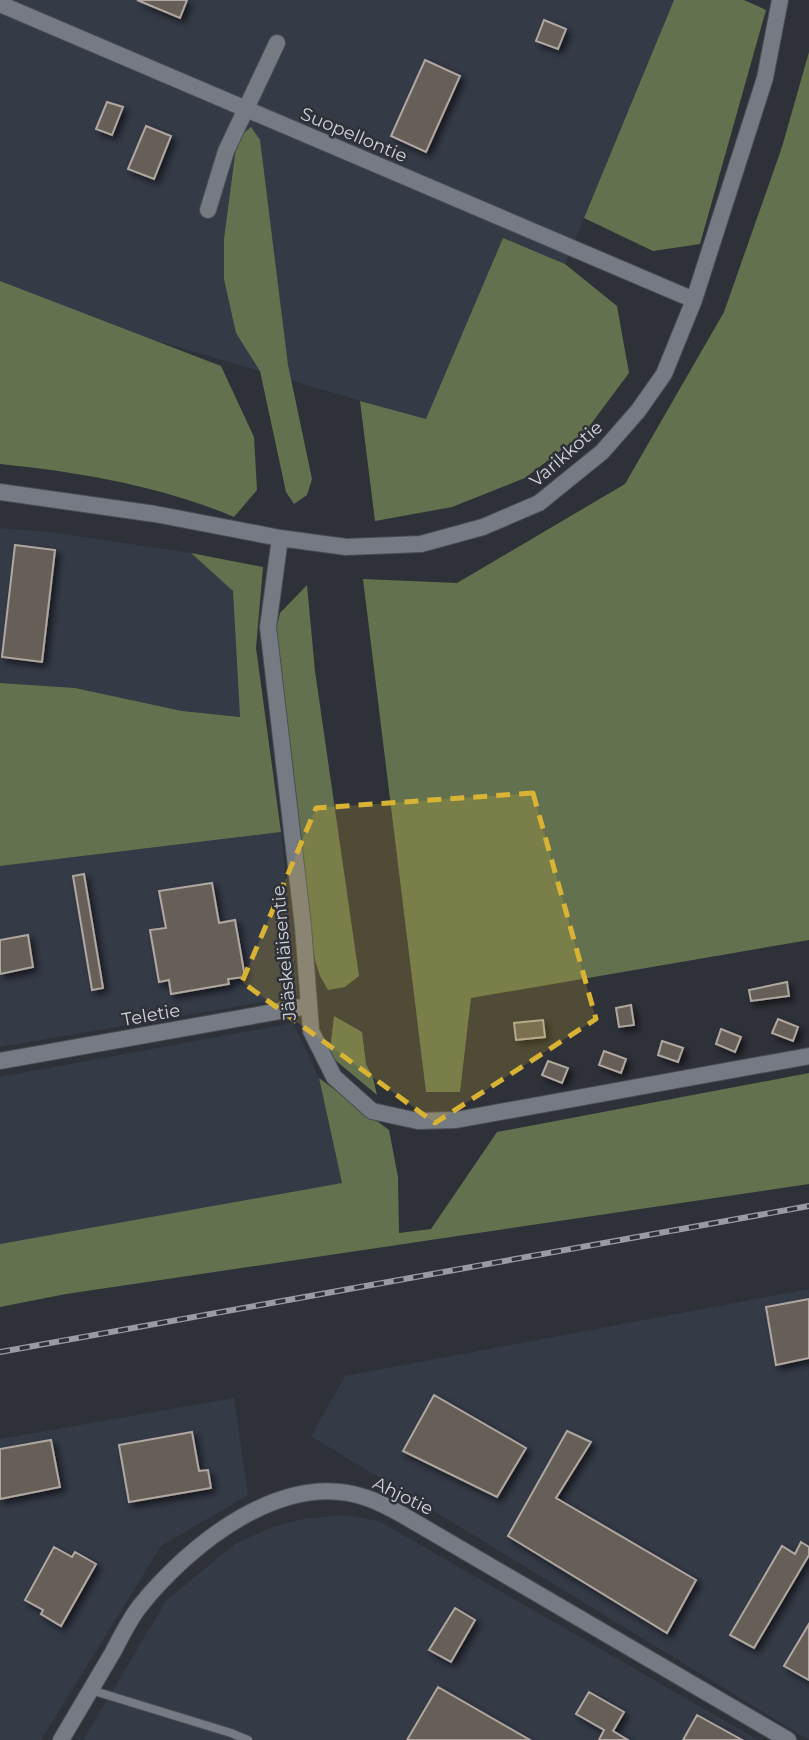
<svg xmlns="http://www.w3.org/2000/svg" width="809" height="1740" font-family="Montserrat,sans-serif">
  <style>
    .built { fill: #353a47 }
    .forest { fill: #63714e }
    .building { fill: #655f58; stroke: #afa8a0; stroke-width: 2; filter: url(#shadow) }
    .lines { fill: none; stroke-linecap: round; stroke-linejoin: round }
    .service-casing { stroke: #4a4d53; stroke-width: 10 }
    .minor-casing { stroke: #4a4d53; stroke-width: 18 }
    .service { stroke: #767a83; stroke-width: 8 }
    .minor { stroke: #767a83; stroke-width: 16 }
    .rail-casing { stroke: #999ba1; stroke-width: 6 }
    .rail { stroke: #2e3138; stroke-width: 3.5; stroke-dasharray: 10; stroke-linecap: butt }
    .marked { fill: #d9b334; fill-opacity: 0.2; stroke: #d9b334; stroke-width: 5; stroke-dasharray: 14 9; stroke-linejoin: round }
    .labels { text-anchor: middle; stroke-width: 5; stroke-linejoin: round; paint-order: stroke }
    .street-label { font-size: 18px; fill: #d1d3d8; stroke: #2e3138 }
  </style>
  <defs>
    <filter id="shadow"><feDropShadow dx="4" dy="4" stdDeviation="3.5" flood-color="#0009"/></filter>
  </defs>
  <rect width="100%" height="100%" fill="#2e3138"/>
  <path class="built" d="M 0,0 L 674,0 L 565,264 L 503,238 L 426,420 L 0,295 Z
    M 0,528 L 50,532 L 191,553 L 233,591 L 240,717 L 182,711 L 75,688 L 0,683 Z
    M 281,832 L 298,996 L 0,1047 L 0,866 Z
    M 293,1023 L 319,1078 L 342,1183 L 0,1244 L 0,1077 Z
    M 809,1289 L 809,1740 L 311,1436 L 345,1376 Z
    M 234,1398 L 248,1495 L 161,1546 L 41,1740 L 0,1740 L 0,1439 Z
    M 343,1515 L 379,1521 L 758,1740 L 83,1740 L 166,1601 L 236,1543 L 273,1527 L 303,1519 Z"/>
  <path class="forest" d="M 674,0 L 744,0 L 766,10 L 700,244 L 653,251 L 584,218 Z
    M 809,52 L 809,940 L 471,998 L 460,1092 L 426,1092 L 363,579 L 457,583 L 625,484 L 724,312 L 782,147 Z
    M 251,127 L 260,140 L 288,365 L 312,479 L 307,495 L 294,504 L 286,492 L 260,371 L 236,333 L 224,279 L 224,239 L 235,155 L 238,138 Z
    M 503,238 L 565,264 L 617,306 L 629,373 L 585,432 L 525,478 L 452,507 L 375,521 L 360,401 L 426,419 Z
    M 0,281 L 221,366 L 254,437 L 257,490 L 234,517 C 161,486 79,472 0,464 Z
    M 191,553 L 263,567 L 256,648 L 281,832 L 0,866 L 0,683 L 75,688 L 182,711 L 240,717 L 233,591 Z
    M 307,585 L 315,671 L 359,976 L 345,987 L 328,990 L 320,976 L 315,960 L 272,644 L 280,613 Z
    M 334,1016 L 362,1032 L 366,1064 L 373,1078 L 377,1095 L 335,1060 L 330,1050 Z
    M 809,1073 L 809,1184 L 66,1294 L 0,1307 L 0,1244 L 342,1183 L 319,1078 L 389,1130 L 398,1177 L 399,1233 L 431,1229 L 497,1132 Z"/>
  <path class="building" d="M 137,0 L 187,0 L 180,18 Z
    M 544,20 L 566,29 L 558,49 L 536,41 Z
    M 425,60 L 460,76 L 426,152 L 391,136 Z
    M 107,102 L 123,107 L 112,135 L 96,129 Z
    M 146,126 L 171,136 L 154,179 L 128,169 Z
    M 15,545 L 55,550 L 42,662 L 2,657 Z
    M 84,874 L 103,988 L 92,990 L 73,876 Z
    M 212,883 L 219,923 L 235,920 L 245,977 L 228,979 L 229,984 L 171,994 L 169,980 L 159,982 L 150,930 L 166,928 L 159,891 Z
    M 28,935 L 33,967 L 0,974 L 0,940 Z
    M 787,982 L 789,996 L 751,1001 L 749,990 Z
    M 631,1005 L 634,1025 L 619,1027 L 616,1008 Z
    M 778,1019 L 798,1027 L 793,1041 L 772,1033 Z
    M 543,1020 L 545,1037 L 516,1040 L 514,1023 Z
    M 721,1029 L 741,1037 L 735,1052 L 716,1044 Z
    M 662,1041 L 683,1048 L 678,1062 L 658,1055 Z
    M 604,1051 L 626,1059 L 621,1073 L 599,1065 Z
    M 548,1061 L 568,1068 L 562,1083 L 542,1075 Z
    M 809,1299 L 809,1358 L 776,1365 L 766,1307 Z
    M 434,1395 L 526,1448 L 497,1497 L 403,1451 Z
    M 567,1431 L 591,1442 L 556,1498 L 696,1580 L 667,1633 L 508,1536 Z
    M 192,1432 L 199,1471 L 208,1470 L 211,1488 L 129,1502 L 119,1445 Z
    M 51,1440 L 60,1487 L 0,1499 L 0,1449 Z
    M 801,1542 L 809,1547 L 809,1555 L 754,1648 L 730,1635 L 782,1546 L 795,1554 Z
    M 54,1547 L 72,1557 L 75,1552 L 96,1564 L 61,1626 L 41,1614 L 43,1610 L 25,1600 Z
    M 455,1608 L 475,1620 L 451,1662 L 429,1650 Z
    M 809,1624 L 809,1680 L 784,1666 Z
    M 438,1687 L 530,1740 L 407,1740 Z
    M 589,1692 L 624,1712 L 613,1731 L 628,1740 L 599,1740 L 604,1730 L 576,1714 Z
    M 697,1715 L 742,1740 L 683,1740 Z"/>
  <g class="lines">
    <defs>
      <path id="service" d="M 91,1690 L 231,1733 L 248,1740"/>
      <path id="minor" d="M 0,4 L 694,300
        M 208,210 L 226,151 L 277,43
        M 0,492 L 155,514 L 280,538 L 346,547 L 421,544 L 483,527 L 539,503 L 602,452 L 638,411 L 664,374 L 694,300 L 765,78 L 780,0
        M 280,538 L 268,627 L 303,926 L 311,1031 L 334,1077 L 372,1111 L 418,1121 L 456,1120 L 809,1056
        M 0,1061 L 308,1006
        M 61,1740 C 78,1711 95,1682 113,1652 C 121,1637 129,1620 140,1606 C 189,1545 283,1468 367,1498 C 379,1502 390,1508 401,1514 L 788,1740"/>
    </defs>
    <use href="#service" class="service-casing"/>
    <use href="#minor" class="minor-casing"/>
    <use href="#service" class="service"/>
    <use href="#minor" class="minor"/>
    <defs>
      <path id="rail" d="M 0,1352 L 809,1206"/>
    </defs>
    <use href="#rail" class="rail-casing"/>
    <use href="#rail" class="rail"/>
  </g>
  <path class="marked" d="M 533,793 L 596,1019 L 435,1123 L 242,982 L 316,808 Z"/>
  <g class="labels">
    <g class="street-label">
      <text transform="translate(354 135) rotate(23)" y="6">Suopellontie</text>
      <text transform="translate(566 454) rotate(-41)" y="6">Varikkotie</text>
      <text transform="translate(284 953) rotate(-95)" y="6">Jääskeläisentie</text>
      <text transform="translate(151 1015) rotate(-10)" y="6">Teletie</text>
      <text transform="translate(403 1496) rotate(26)" y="6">Ahjotie</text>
    </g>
  </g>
</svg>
